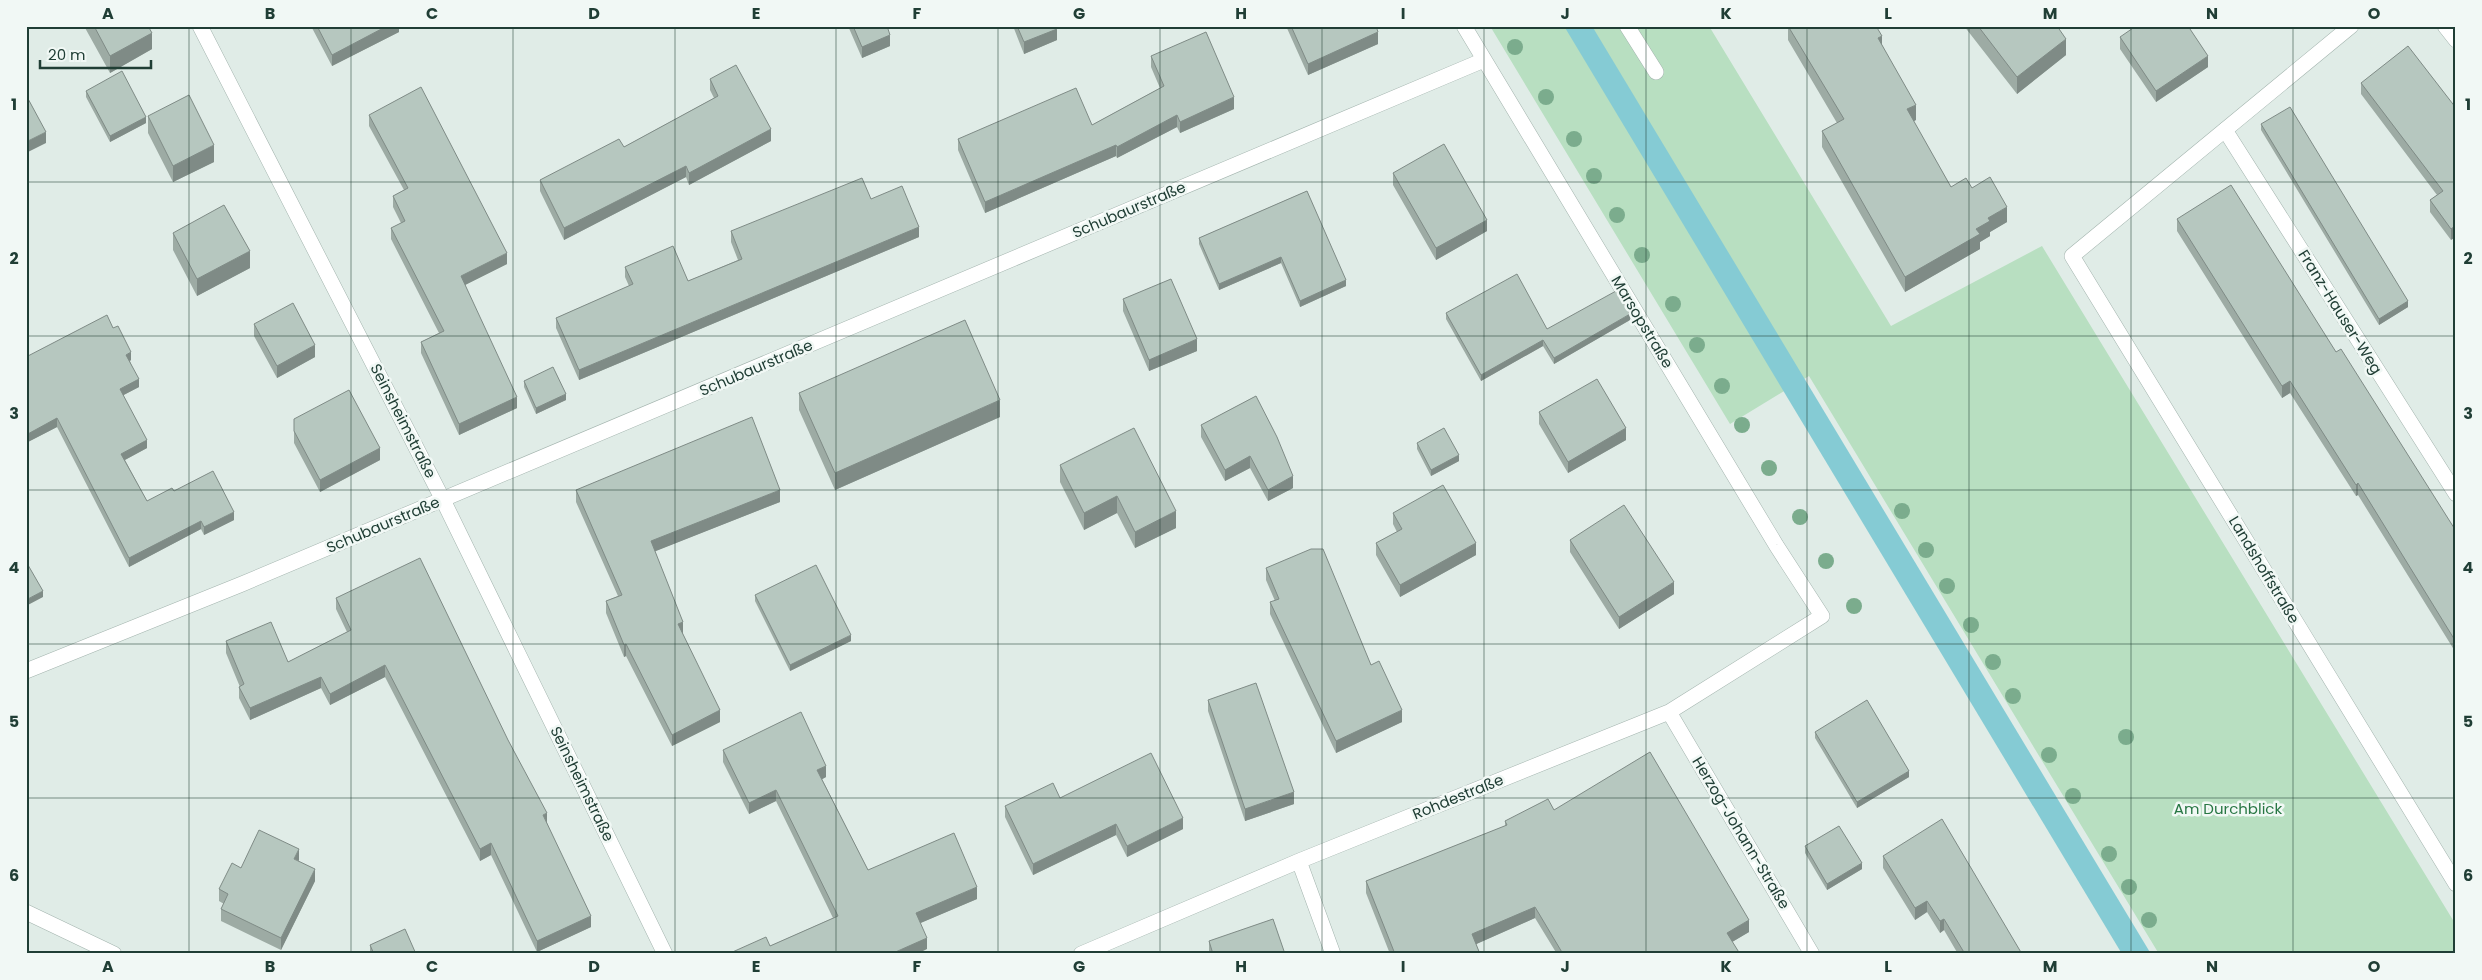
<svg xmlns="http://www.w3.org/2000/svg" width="2482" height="980" font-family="Poppins,sans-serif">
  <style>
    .green { fill: #b8dfc1 }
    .water { fill: #85cbd4 }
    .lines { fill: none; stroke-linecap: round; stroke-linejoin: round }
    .lane-casing { stroke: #a3b4ae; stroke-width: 16 }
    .street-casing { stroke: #a3b4ae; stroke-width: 16 }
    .lane { stroke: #fff; stroke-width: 15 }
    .street { stroke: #fff; stroke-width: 15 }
    .tree { fill: #7bac8d }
    .wall { fill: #9daba4 }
    .shaded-wall { fill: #7f8b86 }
    .building { fill: #b6c7bf; stroke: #7f8b86 }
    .grid { fill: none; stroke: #203e35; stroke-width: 1; stroke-opacity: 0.55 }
    .labels { text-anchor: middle; stroke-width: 5; stroke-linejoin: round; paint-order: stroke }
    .street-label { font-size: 15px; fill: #203e35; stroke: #f1f8f5 }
    .park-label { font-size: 15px; fill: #287744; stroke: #f1f8f5 }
    .neatline { fill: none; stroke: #203e35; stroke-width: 2 }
    .grid-label { font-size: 16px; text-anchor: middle; font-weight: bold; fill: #203e35 }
  </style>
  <rect width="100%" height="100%" fill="#e0ece7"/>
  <path class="green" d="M 1490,26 L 1709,26 L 1891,326 L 2042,246 L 2456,925 L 2456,954 L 2159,954 L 1809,376 L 1730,424 Z"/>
  <path class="water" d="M 1564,26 L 1592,26 L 2151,954 L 2122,954 Z"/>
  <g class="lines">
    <defs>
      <path id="lane" d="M 1627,26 L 1656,72
        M 2225,130 L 2456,494"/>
      <path id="street" d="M 200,26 L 443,500 L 665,954
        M 2351,26 L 2072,256 L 2456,884
        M 2445,26 L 2456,40
        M 26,671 L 242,584 L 1484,60
        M 1669,712 L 1812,954
        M 1299,861 L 1333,954
        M 26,912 L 114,954
        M 1081,954 L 1299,861 L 1669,712 L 1822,616 L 1776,545 L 1464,26"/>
    </defs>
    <use href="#lane" class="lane-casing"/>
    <use href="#street" class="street-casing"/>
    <use href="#lane" class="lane"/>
    <use href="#street" class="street"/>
  </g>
  <g class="tree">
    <circle cx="1515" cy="47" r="8"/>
    <circle cx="1546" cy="97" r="8"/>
    <circle cx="1574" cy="139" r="8"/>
    <circle cx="1594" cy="176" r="8"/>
    <circle cx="1617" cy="215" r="8"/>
    <circle cx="1642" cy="255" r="8"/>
    <circle cx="1673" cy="304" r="8"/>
    <circle cx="1697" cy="345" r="8"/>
    <circle cx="1722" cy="386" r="8"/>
    <circle cx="1742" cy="425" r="8"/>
    <circle cx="1769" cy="468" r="8"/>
    <circle cx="1902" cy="511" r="8"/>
    <circle cx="1800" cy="517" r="8"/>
    <circle cx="1926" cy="550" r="8"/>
    <circle cx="1826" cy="561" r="8"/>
    <circle cx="1947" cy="586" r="8"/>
    <circle cx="1854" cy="606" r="8"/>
    <circle cx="1971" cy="625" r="8"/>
    <circle cx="1993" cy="662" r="8"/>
    <circle cx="2013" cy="696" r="8"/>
    <circle cx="2126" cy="737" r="8"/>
    <circle cx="2049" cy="755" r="8"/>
    <circle cx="2073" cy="796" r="8"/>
    <circle cx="2109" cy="854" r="8"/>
    <circle cx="2129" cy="887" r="8"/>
    <circle cx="2149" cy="920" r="8"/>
  </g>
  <path class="wall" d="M 84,26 L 148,26 L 152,49 L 110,73 Z
    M 311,26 L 399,26 L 399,32 L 332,66 Z
    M 848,26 L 887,26 L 890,46 L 862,58 Z
    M 1013,26 L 1056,26 L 1057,40 L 1024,54 Z
    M 1286,26 L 1376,26 L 1378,44 L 1308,75 Z
    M 1788,26 L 1876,26 L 1882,45 L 1916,120 L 1913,121 L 1951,187 L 1972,188 L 2007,222 L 1990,232 L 1990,236 L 1980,242 L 1980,249 L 1905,292 L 1822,147 L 1822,131 L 1837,123 L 1788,40 Z
    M 1964,26 L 2057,26 L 2066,55 L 2017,94 Z
    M 2120,37 L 2208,67 L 2156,102 L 2120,49 Z
    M 1151,56 L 1234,109 L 1180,133 L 1177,127 L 1117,158 L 1116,156 L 985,213 L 958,150 L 958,139 L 1092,125 L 1160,88 L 1151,67 Z
    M 710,79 L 771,141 L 689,185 L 686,177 L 564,240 L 540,191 L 540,180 L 624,147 L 714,98 L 710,90 Z
    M 2361,83 L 2456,108 L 2451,240 L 2430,212 L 2430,200 L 2437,195 L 2361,94 Z
    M 86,91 L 146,123 L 110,142 L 86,97 Z
    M 369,115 L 507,264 L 465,285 L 517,408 L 459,435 L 421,353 L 421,342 L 439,333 L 391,239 L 391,228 L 401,223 L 393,207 L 393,196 L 404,190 L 369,126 Z
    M 148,116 L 214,162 L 173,182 L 148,133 Z
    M 2261,124 L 2408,307 L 2379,325 L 2261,130 Z
    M 1393,173 L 1487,231 L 1436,260 L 1393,185 Z
    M 1307,191 L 1346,286 L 1300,307 L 1281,263 L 1219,290 L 1199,244 L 1199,238 Z
    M 871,199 L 919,237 L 579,380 L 556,328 L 556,318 L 629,286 L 625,277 L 625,267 L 688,281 L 738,260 L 731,242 L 731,231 Z
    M 2177,219 L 2336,352 L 2456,531 L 2456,653 L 2358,495 L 2356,496 L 2290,393 L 2282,398 L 2177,231 Z
    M 173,233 L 250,268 L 197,296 L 173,250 Z
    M 1123,299 L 1197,351 L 1149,371 L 1123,311 Z
    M 1446,313 L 1547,329 L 1630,320 L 1554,364 L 1543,346 L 1481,381 L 1446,319 Z
    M 254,324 L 315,357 L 277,378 L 254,336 Z
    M 113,328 L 131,360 L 130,361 L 139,387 L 123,395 L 147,448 L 125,460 L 147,501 L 174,491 L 234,520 L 204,535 L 201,529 L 129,567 L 57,427 L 26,443 L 26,357 Z
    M 524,381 L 566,400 L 536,414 L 524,387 Z
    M 799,393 L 1000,417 L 835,490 L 799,410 Z
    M 1256,396 L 1293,488 L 1268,501 L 1250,468 L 1225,481 L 1201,437 L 1201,425 Z
    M 1539,412 L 1626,440 L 1568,473 L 1539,424 Z
    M 294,419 L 380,460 L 320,492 L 294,443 Z
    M 1417,443 L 1459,461 L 1431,476 L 1417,449 Z
    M 1060,465 L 1176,528 L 1135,548 L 1117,513 L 1084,530 L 1060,482 Z
    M 576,490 L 780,502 L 655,551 L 683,633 L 682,634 L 720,722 L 672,746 L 626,656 L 624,657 L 606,613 L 606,601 L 618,596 L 576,502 Z
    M 1393,513 L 1476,555 L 1400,597 L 1376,555 L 1376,543 L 1397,532 L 1393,524 Z
    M 1570,540 L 1674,594 L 1619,629 L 1570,552 Z
    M 1266,568 L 1371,665 L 1402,722 L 1336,753 L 1270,614 L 1270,602 L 1275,601 L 1266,580 Z
    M 755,595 L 851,641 L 790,671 L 755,601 Z
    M 336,598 L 547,823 L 591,927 L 537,952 L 491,855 L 480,861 L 385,677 L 330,705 L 321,688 L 250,720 L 239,698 L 239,687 L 240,687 L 226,653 L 226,641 L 288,662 L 347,632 L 336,609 Z
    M 1208,700 L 1294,804 L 1245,821 L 1208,711 Z
    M 1815,732 L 1909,777 L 1857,808 L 1815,738 Z
    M 723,750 L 826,777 L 822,779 L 868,870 L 977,899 L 920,923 L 927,949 L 770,946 L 833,918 L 776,801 L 749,814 L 723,762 Z
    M 1060,798 L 1183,829 L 1127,857 L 1116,835 L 1033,875 L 1005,817 L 1005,806 Z
    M 1554,810 L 1749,932 L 1732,942 L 1740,954 L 1557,954 L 1535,918 L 1476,944 L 1480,954 L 1390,954 L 1366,893 L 1366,881 L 1505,826 L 1505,821 Z
    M 1805,846 L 1862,869 L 1827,890 L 1805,853 Z
    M 1883,856 L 2022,954 L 1958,954 L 1944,930 L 1940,933 L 1927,912 L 1915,920 L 1883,868 Z
    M 299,861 L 315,881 L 281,950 L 221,921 L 221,909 L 224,904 L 219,901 L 219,889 L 241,868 Z
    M 1209,941 L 1285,954 L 1209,954 Z
    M 370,945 L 416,954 L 370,954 Z"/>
  <path class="shaded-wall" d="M 387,26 L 399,26 L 399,32 L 332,66 L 332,55 Z
    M 1057,29 L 1057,40 L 1024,54 L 1024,42 Z
    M 1378,32 L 1378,44 L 1308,75 L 1308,64 Z
    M 152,33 L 152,49 L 110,73 L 110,56 Z
    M 890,35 L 890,46 L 862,58 L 862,47 Z
    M 1882,36 L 1882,51 L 1878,38 Z
    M 2066,39 L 2066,55 L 2017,94 L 2017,77 Z
    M 2208,56 L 2208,67 L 2156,102 L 2156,91 Z
    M 1234,97 L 1234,109 L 1180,133 L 1180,122 Z
    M 1916,105 L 1916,120 L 1907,125 L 1907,109 Z
    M 1177,115 L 1177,127 L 1117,158 L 1117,147 Z
    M 146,117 L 146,123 L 110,142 L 110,136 Z
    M 771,129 L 771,141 L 689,185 L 689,173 Z
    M 46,132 L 46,143 L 26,153 L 26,142 Z
    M 214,145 L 214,162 L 173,182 L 173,166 Z
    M 1116,145 L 1116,156 L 985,213 L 985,202 Z
    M 686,166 L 686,177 L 564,240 L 564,228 Z
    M 2007,207 L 2007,222 L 1990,232 L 1990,236 L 1980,242 L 1980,249 L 1905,292 L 1905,277 L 1988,218 Z
    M 1487,220 L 1487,231 L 1436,260 L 1436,248 Z
    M 2456,225 L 2456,237 L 2451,240 L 2451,229 Z
    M 919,227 L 919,237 L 579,380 L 579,370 Z
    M 250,251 L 250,268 L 197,296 L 197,279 Z
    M 507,253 L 507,264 L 461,287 L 461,276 Z
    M 1281,257 L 1281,263 L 1219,290 L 1219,284 Z
    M 1346,280 L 1346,286 L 1300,307 L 1300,301 Z
    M 2408,301 L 2408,307 L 2379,325 L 2379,319 Z
    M 1630,314 L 1630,320 L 1554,364 L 1554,358 Z
    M 1197,339 L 1197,351 L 1149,371 L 1149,360 Z
    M 1543,340 L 1543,346 L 1481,381 L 1481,375 Z
    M 315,345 L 315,357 L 277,378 L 277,366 Z
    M 131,352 L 131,360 L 126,363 L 126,355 Z
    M 139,379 L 139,387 L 120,397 L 120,389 Z
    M 2290,381 L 2290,393 L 2282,398 L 2282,386 Z
    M 566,394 L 566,400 L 536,414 L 536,408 Z
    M 517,397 L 517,408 L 459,435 L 459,424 Z
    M 1000,400 L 1000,417 L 835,490 L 835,473 Z
    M 57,418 L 57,427 L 26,443 L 26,435 Z
    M 1626,428 L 1626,440 L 1568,473 L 1568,462 Z
    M 147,440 L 147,448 L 121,462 L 121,454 Z
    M 380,448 L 380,460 L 320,492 L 320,480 Z
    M 1459,455 L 1459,461 L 1431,476 L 1431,470 Z
    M 1250,456 L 1250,468 L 1225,481 L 1225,470 Z
    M 1293,476 L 1293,488 L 1268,501 L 1268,490 Z
    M 2358,483 L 2358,495 L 2356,496 L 2356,485 Z
    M 780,490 L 780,502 L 651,553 L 651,541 Z
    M 1117,496 L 1117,513 L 1084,530 L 1084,513 Z
    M 1176,511 L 1176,528 L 1135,548 L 1135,532 Z
    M 234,512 L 234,520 L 204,535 L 204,527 Z
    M 201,521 L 201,529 L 129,567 L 129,558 Z
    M 1476,543 L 1476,555 L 1400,597 L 1400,585 Z
    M 1674,582 L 1674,594 L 1619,629 L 1619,617 Z
    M 43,591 L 43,597 L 26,606 L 26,600 Z
    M 683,622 L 683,633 L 678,635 L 678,624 Z
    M 851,635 L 851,641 L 790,671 L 790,665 Z
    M 626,644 L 626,656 L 624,657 L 624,645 Z
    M 385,665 L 385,677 L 330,705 L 330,694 Z
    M 321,677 L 321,688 L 250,720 L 250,708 Z
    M 720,710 L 720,722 L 672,746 L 672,735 Z
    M 1402,710 L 1402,722 L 1336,753 L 1336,741 Z
    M 826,766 L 826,777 L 817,782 L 817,770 Z
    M 1909,771 L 1909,777 L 1857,808 L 1857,802 Z
    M 776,790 L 776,801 L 749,814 L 749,803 Z
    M 1294,792 L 1294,804 L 1245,821 L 1245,809 Z
    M 547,813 L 547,824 L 543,815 Z
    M 1183,818 L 1183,829 L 1127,857 L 1127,846 Z
    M 1116,824 L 1116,835 L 1033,875 L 1033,864 Z
    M 491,843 L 491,855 L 480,861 L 480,849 Z
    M 299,849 L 299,861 L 294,859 Z
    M 1862,863 L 1862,869 L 1827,890 L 1827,884 Z
    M 315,869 L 315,881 L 281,950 L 281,938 Z
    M 977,887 L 977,899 L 916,925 L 916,913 Z
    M 1927,901 L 1927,912 L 1915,920 L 1915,908 Z
    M 1535,907 L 1535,918 L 1472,946 L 1472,934 Z
    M 591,916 L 591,927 L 537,952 L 537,941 Z
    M 1944,919 L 1944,930 L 1940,933 L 1940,921 Z
    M 1749,920 L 1749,932 L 1727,945 L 1727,933 Z
    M 927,938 L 927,949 L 917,954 L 891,954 Z"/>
  <path class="building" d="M 94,26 L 148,26 L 152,33 L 110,56 Z
    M 317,26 L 387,26 L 332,55 Z
    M 853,26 L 887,26 L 890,35 L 862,47 Z
    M 1017,26 L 1056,26 L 1057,29 L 1024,42 Z
    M 1291,26 L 1376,26 L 1378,32 L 1308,64 Z
    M 1788,26 L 1876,26 L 1882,36 L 1878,38 L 1916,105 L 1907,109 L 1951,187 L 1966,178 L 1972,188 L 1990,177 L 2007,207 L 1988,218 L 1990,221 L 1976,229 L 1980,234 L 1905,277 L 1822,131 L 1844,119 Z
    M 1978,26 L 2057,26 L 2066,39 L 2017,77 Z
    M 2136,26 L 2188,26 L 2208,56 L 2156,91 L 2120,37 Z
    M 1206,32 L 1234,97 L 1180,122 L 1177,115 L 1117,147 L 1116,145 L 985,202 L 958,139 L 1076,88 L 1092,125 L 1164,86 L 1151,56 Z
    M 2408,46 L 2456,108 L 2456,225 L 2451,229 L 2430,200 L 2443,191 L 2361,83 Z
    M 736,65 L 771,129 L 689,173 L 686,166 L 564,228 L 540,180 L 619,139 L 624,147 L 718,96 L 710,79 Z
    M 122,71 L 146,117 L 110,136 L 86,91 Z
    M 421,87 L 507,253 L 461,276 L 517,397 L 459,424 L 421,342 L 444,331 L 391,228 L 405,221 L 393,196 L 408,188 L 369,115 Z
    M 26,95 L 46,132 L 26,142 Z
    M 189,95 L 214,145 L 173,166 L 148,116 Z
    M 2290,107 L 2408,301 L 2379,319 L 2261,124 Z
    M 1444,144 L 1487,220 L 1436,248 L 1393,173 Z
    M 862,178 L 871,199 L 902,186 L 919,227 L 579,370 L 556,318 L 633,284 L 625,267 L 673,246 L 688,281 L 742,259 L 731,231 Z
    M 2231,185 L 2336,352 L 2341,349 L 2456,531 L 2456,642 L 2358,483 L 2356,485 L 2290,381 L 2282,386 L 2177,219 Z
    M 1307,191 L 1346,280 L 1300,301 L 1281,257 L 1219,284 L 1199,238 Z
    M 224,205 L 250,251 L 197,279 L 173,233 Z
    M 1517,274 L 1547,329 L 1616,291 L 1630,314 L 1554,358 L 1543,340 L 1481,375 L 1446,313 Z
    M 1171,279 L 1197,339 L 1149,360 L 1123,299 Z
    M 293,303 L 315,345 L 277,366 L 254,324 Z
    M 107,315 L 113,328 L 118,326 L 131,352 L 126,355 L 139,379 L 120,389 L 147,440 L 121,454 L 147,501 L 172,488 L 174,491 L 213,471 L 234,512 L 204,527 L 201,521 L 129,558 L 57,418 L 26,435 L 26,357 Z
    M 965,320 L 1000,400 L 835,473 L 799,393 Z
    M 553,367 L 566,394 L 536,408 L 524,381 Z
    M 1597,379 L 1626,428 L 1568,462 L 1539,412 Z
    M 349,390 L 380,448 L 320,480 L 294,431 L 294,419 Z
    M 1256,396 L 1277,437 L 1293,476 L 1268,490 L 1250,456 L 1225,470 L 1201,425 Z
    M 752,417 L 780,490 L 651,541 L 683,622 L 678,624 L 720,710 L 672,735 L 626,644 L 624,645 L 606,601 L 622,595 L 576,490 Z
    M 1134,428 L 1176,511 L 1135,532 L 1117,496 L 1084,513 L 1060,465 Z
    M 1444,428 L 1459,455 L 1431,470 L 1417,443 Z
    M 1443,485 L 1476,543 L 1400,585 L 1376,543 L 1402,529 L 1393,513 Z
    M 1624,505 L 1674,582 L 1619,617 L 1570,540 Z
    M 1311,549 L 1323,549 L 1371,665 L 1379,661 L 1402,710 L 1336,741 L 1270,602 L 1279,599 L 1266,568 Z
    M 420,558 L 508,740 L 547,813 L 543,815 L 591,916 L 537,941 L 491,843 L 480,849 L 385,665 L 330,694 L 321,677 L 250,708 L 239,687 L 244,684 L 226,641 L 271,622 L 288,662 L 351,630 L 336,598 Z
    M 28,565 L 43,591 L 26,600 L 26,566 Z
    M 816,565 L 851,635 L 790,665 L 755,595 Z
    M 1256,683 L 1294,792 L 1245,809 L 1208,700 Z
    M 1867,700 L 1909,771 L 1857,802 L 1815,732 Z
    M 801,712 L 826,766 L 817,770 L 868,870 L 954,833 L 977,887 L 916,913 L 927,938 L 891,954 L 728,954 L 766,937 L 770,946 L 838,916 L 776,790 L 749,803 L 723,750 Z
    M 1650,752 L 1749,920 L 1727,933 L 1740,954 L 1563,954 L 1535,907 L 1472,934 L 1480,954 L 1395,954 L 1366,881 L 1507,825 L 1505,821 L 1548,799 L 1554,810 Z
    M 1151,753 L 1183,818 L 1127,846 L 1116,824 L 1033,864 L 1005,806 L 1053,783 L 1060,798 Z
    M 1942,819 L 2022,954 L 1965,954 L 1944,919 L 1940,921 L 1927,901 L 1915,908 L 1883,856 Z
    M 1839,826 L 1862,863 L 1827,884 L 1805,846 Z
    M 259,830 L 299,849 L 294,859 L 315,869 L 281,938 L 221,909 L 228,894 L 219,889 L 232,863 L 241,868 Z
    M 1273,919 L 1285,954 L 1213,954 L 1209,941 Z
    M 405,929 L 416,954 L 374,954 L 370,945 Z"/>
  <path class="grid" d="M 189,26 L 189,954M 351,26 L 351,954M 513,26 L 513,954M 675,26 L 675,954M 836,26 L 836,954M 998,26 L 998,954M 1160,26 L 1160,954M 1322,26 L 1322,954M 1484,26 L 1484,954M 1646,26 L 1646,954M 1807,26 L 1807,954M 1969,26 L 1969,954M 2131,26 L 2131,954M 2293,26 L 2293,954M 26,182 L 2456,182M 26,336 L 2456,336M 26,490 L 2456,490M 26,644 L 2456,644M 26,798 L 2456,798"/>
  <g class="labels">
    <g class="street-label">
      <text transform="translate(1129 210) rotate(-23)" y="5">Schubaurstraße</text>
      <text transform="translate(2340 312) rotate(58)" y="5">Franz-Hauser-Weg</text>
      <text transform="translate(1642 322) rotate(59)" y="5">Marsopstraße</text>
      <text transform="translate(756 368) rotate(-23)" y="5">Schubaurstraße</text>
      <text transform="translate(403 421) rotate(63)" y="5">Seinsheimstraße</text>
      <text transform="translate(383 525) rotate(-23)" y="5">Schubaurstraße</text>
      <text transform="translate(2264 570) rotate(59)" y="5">Landshoffstraße</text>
      <text transform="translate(582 784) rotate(64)" y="5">Seinsheimstraße</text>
      <text transform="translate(1458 797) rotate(-22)" y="5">Rohdestraße</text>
      <text transform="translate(1741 833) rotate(59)" y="5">Herzog-Johann-Straße</text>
    </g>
    <g class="park-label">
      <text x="2228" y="814">Am Durchblick</text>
    </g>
  </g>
  <rect width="2482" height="980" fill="none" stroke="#f1f8f5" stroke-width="55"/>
  <path d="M40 60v8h111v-8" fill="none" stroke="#203e35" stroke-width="2.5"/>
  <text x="48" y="60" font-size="15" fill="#203e35" stroke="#f1f8f5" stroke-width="4" paint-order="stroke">20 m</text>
  <rect x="28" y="28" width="2426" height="924" class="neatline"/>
  <g class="grid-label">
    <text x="108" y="19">A</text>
    <text x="270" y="19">B</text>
    <text x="432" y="19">C</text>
    <text x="594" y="19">D</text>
    <text x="756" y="19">E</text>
    <text x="917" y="19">F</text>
    <text x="1079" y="19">G</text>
    <text x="1241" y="19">H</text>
    <text x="1403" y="19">I</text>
    <text x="1565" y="19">J</text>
    <text x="1726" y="19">K</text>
    <text x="1888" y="19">L</text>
    <text x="2050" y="19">M</text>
    <text x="2212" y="19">N</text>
    <text x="2374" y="19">O</text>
    <text x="14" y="110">1</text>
    <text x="2468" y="110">1</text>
    <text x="14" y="264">2</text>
    <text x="2468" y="264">2</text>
    <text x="14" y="419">3</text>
    <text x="2468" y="419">3</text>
    <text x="14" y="573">4</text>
    <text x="2468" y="573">4</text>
    <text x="14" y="727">5</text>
    <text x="2468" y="727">5</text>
    <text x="14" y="881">6</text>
    <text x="2468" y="881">6</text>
    <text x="108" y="972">A</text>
    <text x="270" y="972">B</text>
    <text x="432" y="972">C</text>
    <text x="594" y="972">D</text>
    <text x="756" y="972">E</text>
    <text x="917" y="972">F</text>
    <text x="1079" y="972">G</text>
    <text x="1241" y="972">H</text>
    <text x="1403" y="972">I</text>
    <text x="1565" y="972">J</text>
    <text x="1726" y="972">K</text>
    <text x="1888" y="972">L</text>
    <text x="2050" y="972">M</text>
    <text x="2212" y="972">N</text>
    <text x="2374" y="972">O</text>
  </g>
</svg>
